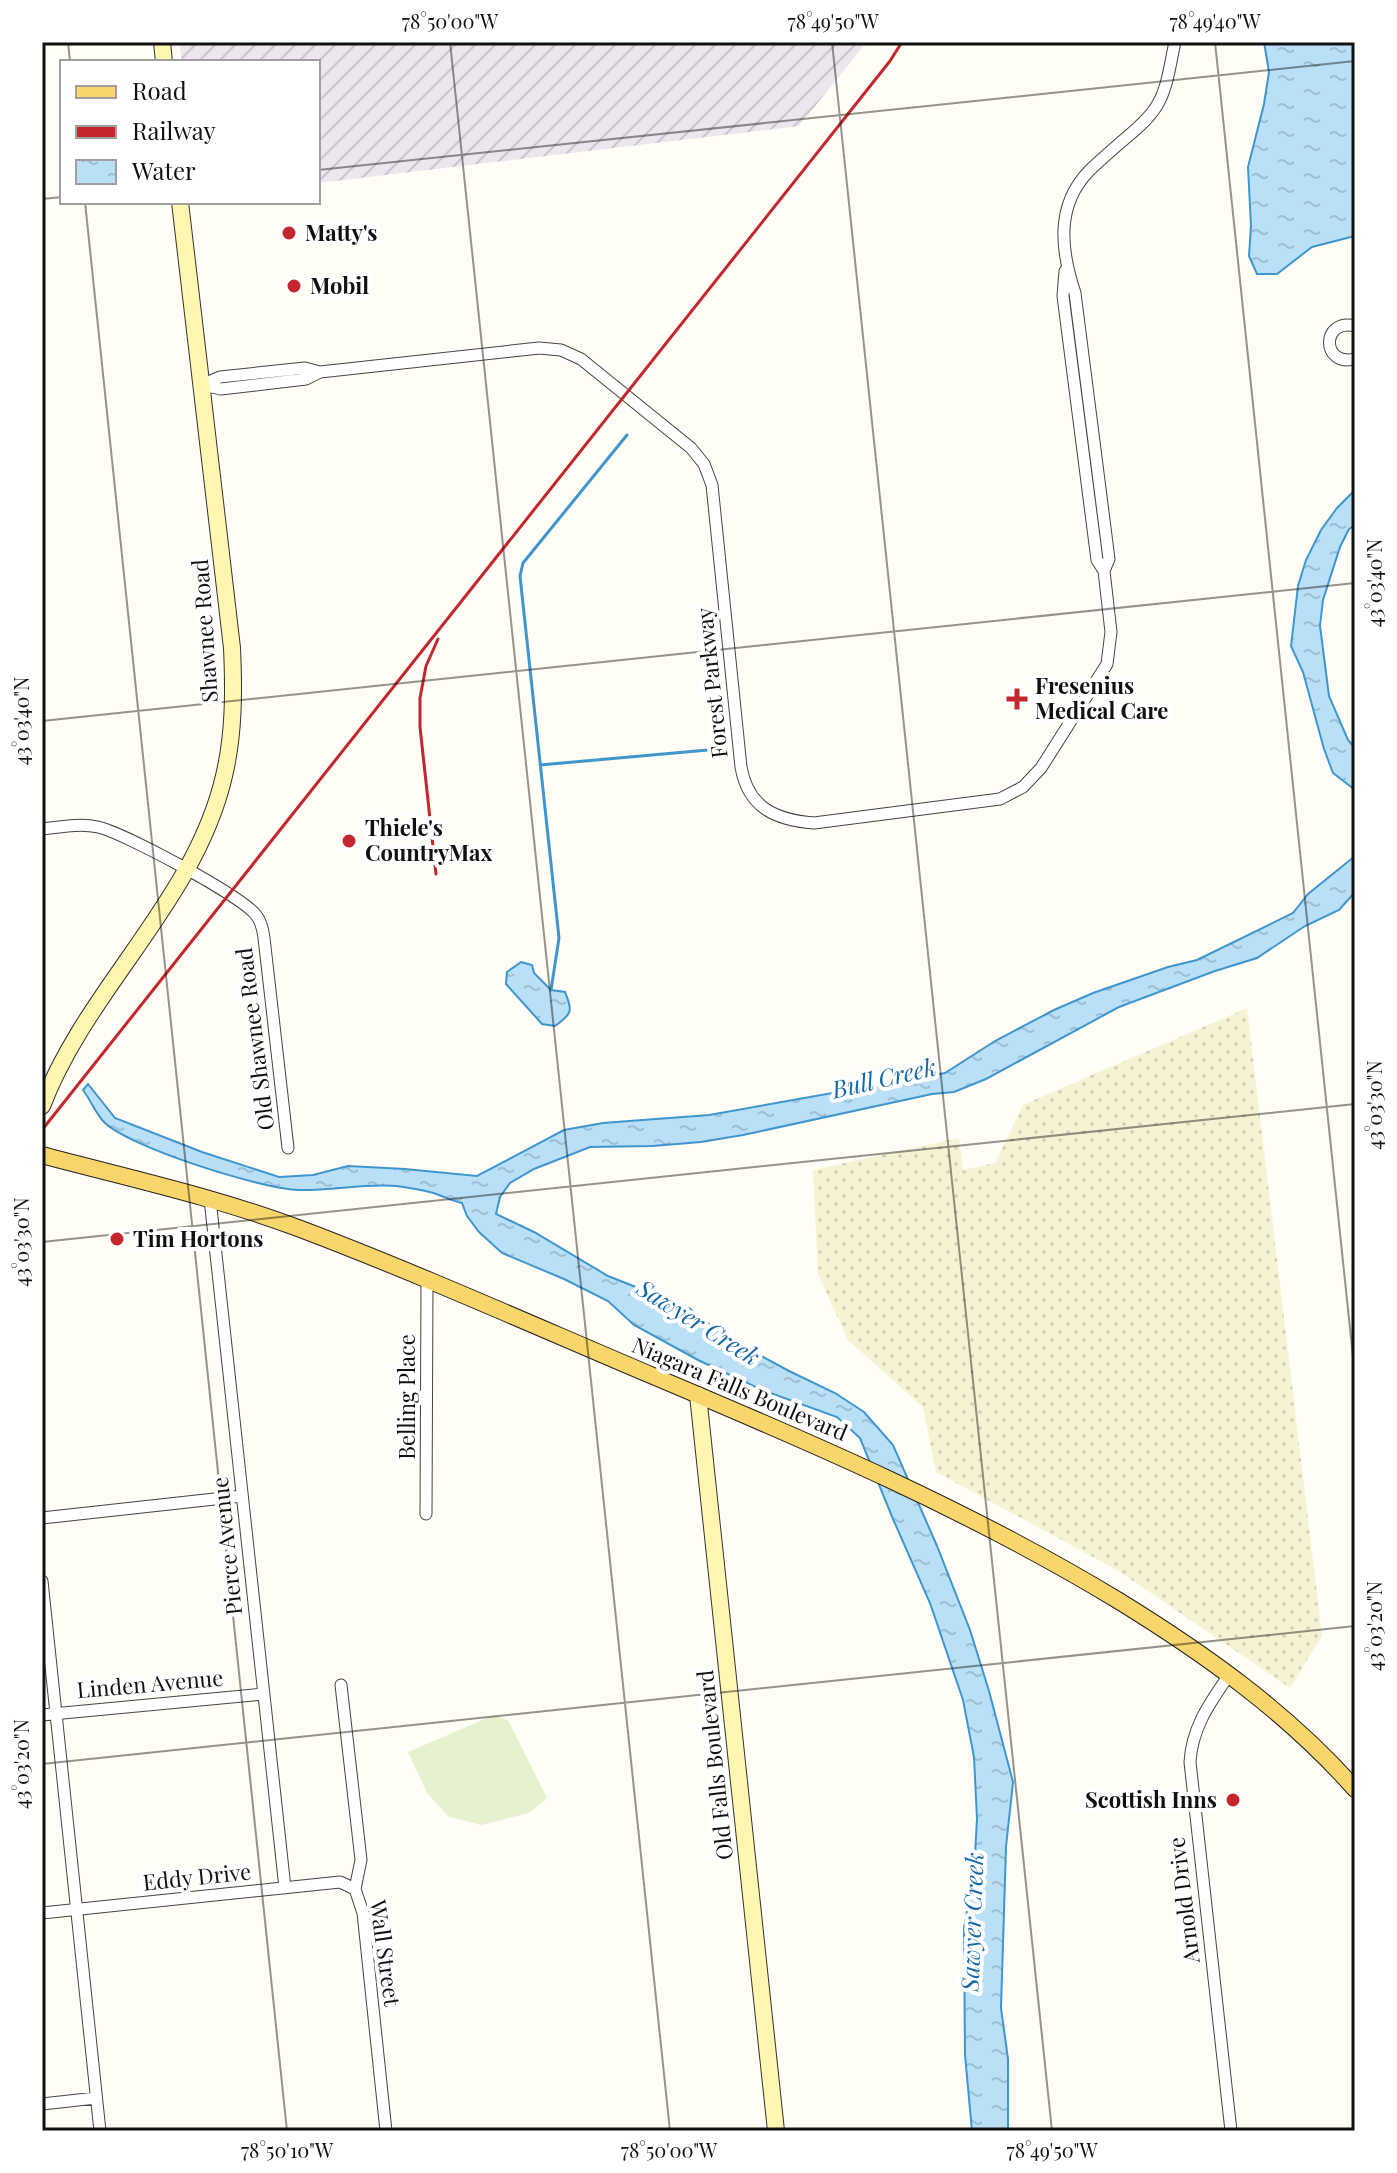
<svg xmlns="http://www.w3.org/2000/svg" width="1397" height="2173" font-family="'Playfair Display',serif">
  <style>
    .industrial { fill: url(#industrial-furrows) }
    .farmland { fill: url(#farmland-dots) }
    .pitch { fill: #e6f2cf }
    .water { fill: url(#water-ripples); stroke: #3f96cf; stroke-width: 2 }
    .lines { fill: none; stroke-linecap: round; stroke-linejoin: round }
    .stream { stroke: #3f96cf; stroke-width: 3 }
    .street-casing { stroke: #444; stroke-width: 13 }
    .secondary-casing { stroke: #333; stroke-width: 18 }
    .primary-casing { stroke: #222; stroke-width: 18 }
    .street { stroke: #fff; stroke-width: 11 }
    .secondary { stroke: #fff6b0; stroke-width: 16 }
    .primary { stroke: #f9d66b; stroke-width: 16 }
    .rail { stroke: #c4262e; stroke-width: 3 }
    .ticks { fill: none; stroke: #111; stroke-width: 2; stroke-opacity: 0.45 }
    .poi-dot { fill: #c4262e; stroke: #fff; stroke-width: 3 }
    .labels { text-anchor: middle; stroke-width: 8; stroke-linejoin: round; paint-order: stroke }
    .poi-label { font-size: 22px; font-weight: bold; fill: #111; stroke: #fff; text-anchor: start }
    .street-label { font-size: 22px; fill: #111; stroke: #fff }
    .water-label { font-size: 24px; font-style: italic; fill: #1768a6; stroke: #fff }
    .neatline { fill: none; stroke: #111; stroke-width: 3 }
    .ticks-label { font-size: 20px; text-anchor: middle; fill: #111 }
  </style>
  <defs>
    <pattern id="industrial-furrows" width="10" height="10" patternUnits="userSpaceOnUse" patternTransform="scale(2)"><rect width="10" height="10" fill="#eee6ef"/><path d="M-1 1l2-2M0 10L10 0M9 11l2-2" fill="none" stroke="#cbc4cc"/></pattern>
    <pattern id="farmland-dots" width="8" height="8" patternUnits="userSpaceOnUse" patternTransform="scale(2)"><rect width="8" height="8" fill="#f6f3d4"/><path d="M2 2h.1M6 6h.1" fill="none" stroke="#d2cfb5" stroke-width="1.8" stroke-linecap="round"/></pattern>
    <pattern id="water-ripples" width="26" height="14" patternUnits="userSpaceOnUse" patternTransform="scale(2)"><rect width="26" height="14" fill="#b9e0f7"/><path d="M2 4q2-2 4 0t4 0M15 11q2-2 4 0t4 0" fill="none" stroke="#9ebfd3"/></pattern>
  </defs>
  <rect width="100%" height="100%" fill="#fffdf5"/>
  <path class="industrial" d="M 179,42 L 867,42 L 799,126 L 318,183 L 318,62 L 182,62 Z"/>
  <path class="farmland" d="M 1247,1008 L 1322,1636 L 1290,1688 L 1117,1570 L 936,1472 L 923,1407 L 848,1340 L 818,1274 L 813,1170 L 959,1138 L 963,1170 L 995,1163 L 1023,1105 Z"/>
  <path class="pitch" d="M 494,1715 L 508,1720 L 547,1798 L 529,1813 L 482,1825 L 449,1817 L 427,1793 L 408,1752 Z"/>
  <path class="water" d="M 1264,42 L 1355,42 L 1355,236 L 1312,247 L 1277,274 L 1257,274 L 1249,256 L 1251,226 L 1248,167 L 1264,104 L 1269,72 Z
    M 1355,490 L 1355,525 L 1349,529 L 1340,547 L 1323,600 L 1320,626 L 1329,696 L 1348,740 L 1355,748 L 1355,790 L 1333,773 L 1324,749 L 1303,672 L 1291,646 L 1298,586 L 1306,560 L 1321,530 L 1337,508 Z
    M 1355,856 L 1355,892 L 1339,910 L 1305,926 L 1257,958 L 1215,971 L 1119,1007 L 986,1079 L 954,1092 L 932,1094 L 743,1135 L 701,1142 L 652,1146 L 590,1147 L 534,1169 L 510,1183 L 500,1197 L 496,1214 L 534,1232 L 608,1276 L 689,1308 L 726,1337 L 789,1371 L 835,1393 L 864,1412 L 893,1445 L 937,1546 L 970,1630 L 989,1691 L 1013,1782 L 1006,1847 L 1001,2008 L 1008,2059 L 1008,2131 L 972,2131 L 965,2055 L 964,1928 L 974,1872 L 977,1819 L 974,1757 L 963,1700 L 930,1603 L 893,1519 L 860,1438 L 837,1417 L 762,1390 L 698,1360 L 634,1325 L 608,1301 L 564,1279 L 502,1253 L 479,1232 L 467,1216 L 462,1203 C 453,1201 447,1198 439,1195 C 428,1190 410,1188 397,1186 C 365,1183 331,1191 299,1190 C 262,1189 127,1147 103,1121 C 95,1112 90,1099 83,1090 L 88,1084 L 115,1118 L 202,1152 L 279,1177 L 313,1175 L 348,1166 L 405,1169 L 477,1176 L 564,1130 L 603,1123 L 709,1115 L 945,1073 L 995,1041 L 1054,1010 L 1093,993 L 1168,967 L 1197,960 L 1293,913 L 1308,894 Z
    M 521,962 L 532,965 L 534,973 L 551,990 L 565,992 C 573,1011 572,1014 555,1026 L 542,1024 L 506,984 L 507,972 Z"/>
  <g class="lines">
    <path class="stream" d="M 540,765 L 708,750
      M 551,990 L 559,938 L 520,576 L 523,563 L 627,435"/>
    <defs>
      <path id="street" d="M 1065,271 L 1063,296 L 1097,560 L 1104,571
        M 1355,326 C 1321,318 1321,367 1355,359
        M 204,384 L 220,377 L 305,368 L 320,372
        M 202,385 L 221,389 L 306,379 L 320,372 L 539,348 L 561,350 L 581,359 L 691,448 L 704,464 L 712,485 L 741,767 C 748,808 776,820 814,823 L 1000,799 L 1023,787 L 1041,768 L 1107,664 L 1111,632 L 1104,571 L 1109,559 L 1075,293 C 1061,251 1055,206 1089,171 C 1099,161 1110,152 1121,142 C 1133,132 1147,121 1156,107 C 1168,88 1170,64 1175,42
        M 42,829 C 60,827 80,823 98,827 C 124,833 240,895 256,915 C 261,921 263,930 264,938 L 288,1148
        M 210,1199 L 285,1888
        M 426,1514 L 427,1281
        M 42,1518 L 242,1496
        M 42,1581 L 100,2131
        M 1229,1675 C 1210,1703 1192,1727 1190,1762 L 1231,2131
        M 341,1685 L 361,1860 L 355,1889 L 363,1913 L 386,2131
        M 42,1715 L 263,1694
        M 42,1913 L 340,1882 L 355,1889
        M 42,2104 L 96,2098"/>
      <path id="secondary" d="M 162,42 L 164,62
        M 42,1106 C 87,988 195,901 224,776 C 234,734 234,691 232,648 L 180,202
        M 698,1395 L 776,2131"/>
      <path id="primary" d="M 42,1155 C 128,1178 215,1197 298,1228 C 417,1273 535,1326 653,1376 C 812,1443 971,1511 1119,1601 C 1205,1654 1288,1713 1355,1789"/>
    </defs>
    <use href="#street" class="street-casing"/>
    <use href="#secondary" class="secondary-casing"/>
    <use href="#primary" class="primary-casing"/>
    <use href="#street" class="street"/>
    <use href="#secondary" class="secondary"/>
    <use href="#primary" class="primary"/>
    <path class="rail" d="M 436,874 L 420,727 L 420,698 L 426,666 L 438,639
      M 42,1130 L 890,61 L 902,42"/>
  </g>
  <path class="ticks" d="M 68,42 L 70,62M 450,42 L 670,2131M 832,42 L 1052,2131M 1215,42 L 1355,1376M 318,170 L 1355,61M 42,199 L 62,197M 85,202 L 287,2131M 42,721 L 1355,583M 42,1242 L 1355,1104M 42,1764 L 1355,1626"/>
  <g class="poi-dot">
    <circle cx="289" cy="233" r="8"/>
    <circle cx="294" cy="286" r="8"/>
    <path d="M1013 687h8v8h8v8h-8v8h-8v-8h-8v-8h8z"/>
    <circle cx="349" cy="841" r="8"/>
    <circle cx="117" cy="1239" r="8"/>
    <circle cx="1233" cy="1800" r="8"/>
  </g>
  <g class="labels">
    <g class="poi-label">
      <text x="305" y="241">Matty's</text>
      <text x="310" y="294">Mobil</text>
      <text x="1035" y="694">Fresenius<tspan x="1035" dy="25">Medical Care</tspan></text>
      <text x="365" y="836">Thiele's<tspan x="365" dy="25">CountryMax</tspan></text>
      <text x="133" y="1247">Tim Hortons</text>
      <text x="1217" y="1808" text-anchor="end">Scottish Inns</text>
    </g>
    <g class="street-label">
      <text transform="translate(205 631) rotate(-94)" y="8">Shawnee Road</text>
      <text transform="translate(712 683) rotate(-96)" y="8">Forest Parkway</text>
      <text transform="translate(255 1039) rotate(-97)" y="8">Old Shawnee Road</text>
      <text transform="translate(740 1389) rotate(23)" y="8">Niagara Falls Boulevard</text>
      <text transform="translate(407 1397) rotate(-90)" y="8">Belling Place</text>
      <text transform="translate(227 1546) rotate(-96)" y="8">Pierce Avenue</text>
      <text transform="translate(150 1684) rotate(-5)" y="8">Linden Avenue</text>
      <text transform="translate(715 1765) rotate(-96)" y="8">Old Falls Boulevard</text>
      <text transform="translate(197 1877) rotate(-6)" y="8">Eddy Drive</text>
      <text transform="translate(1184 1900) rotate(-97)" y="8">Arnold Drive</text>
      <text transform="translate(385 1953) rotate(82)" y="8">Wall Street</text>
    </g>
    <g class="water-label">
      <text transform="translate(884 1079) rotate(-13)" y="8">Bull Creek</text>
      <text transform="translate(698 1323) rotate(32)" y="8">Sawyer Creek</text>
      <text transform="translate(973 1922) rotate(-88)" y="8">Sawyer Creek</text>
    </g>
  </g>
  <rect width="1397" height="2173" fill="none" stroke="#ffffff" stroke-width="88"/>
  <rect x="60" y="60" width="260" height="144" fill="#ffffff" stroke="#a0a0a0" stroke-width="2"/>
  <rect x="76" y="86" width="40" height="12" fill="#f9d66b" stroke="#a0a0a0" stroke-width="2"/>
  <text x="132" y="100" font-size="24" fill="#111111">Road</text>
  <rect x="76" y="126" width="40" height="12" fill="#c4262e" stroke="#a0a0a0" stroke-width="2"/>
  <text x="132" y="140" font-size="24" fill="#111111">Railway</text>
  <rect x="76" y="160" width="40" height="24" fill="url(#water-ripples)" stroke="#a0a0a0" stroke-width="2"/>
  <text x="132" y="180" font-size="24" fill="#111111">Water</text>
  <rect x="44" y="44" width="1309" height="2085" class="neatline"/>
  <g class="ticks-label">
    <text x="450" y="29">78°50'00"W</text>
    <text x="833" y="29">78°49'50"W</text>
    <text x="1215" y="29">78°49'40"W</text>
    <text transform="translate(1375 583) rotate(-90)" y="7">43°03'40"N</text>
    <text transform="translate(22 721) rotate(-90)" y="7">43°03'40"N</text>
    <text transform="translate(1375 1105) rotate(-90)" y="7">43°03'30"N</text>
    <text transform="translate(22 1242) rotate(-90)" y="7">43°03'30"N</text>
    <text transform="translate(1375 1626) rotate(-90)" y="7">43°03'20"N</text>
    <text transform="translate(22 1764) rotate(-90)" y="7">43°03'20"N</text>
    <text x="287" y="2158">78°50'10"W</text>
    <text x="669" y="2158">78°50'00"W</text>
    <text x="1052" y="2158">78°49'50"W</text>
  </g>
</svg>
